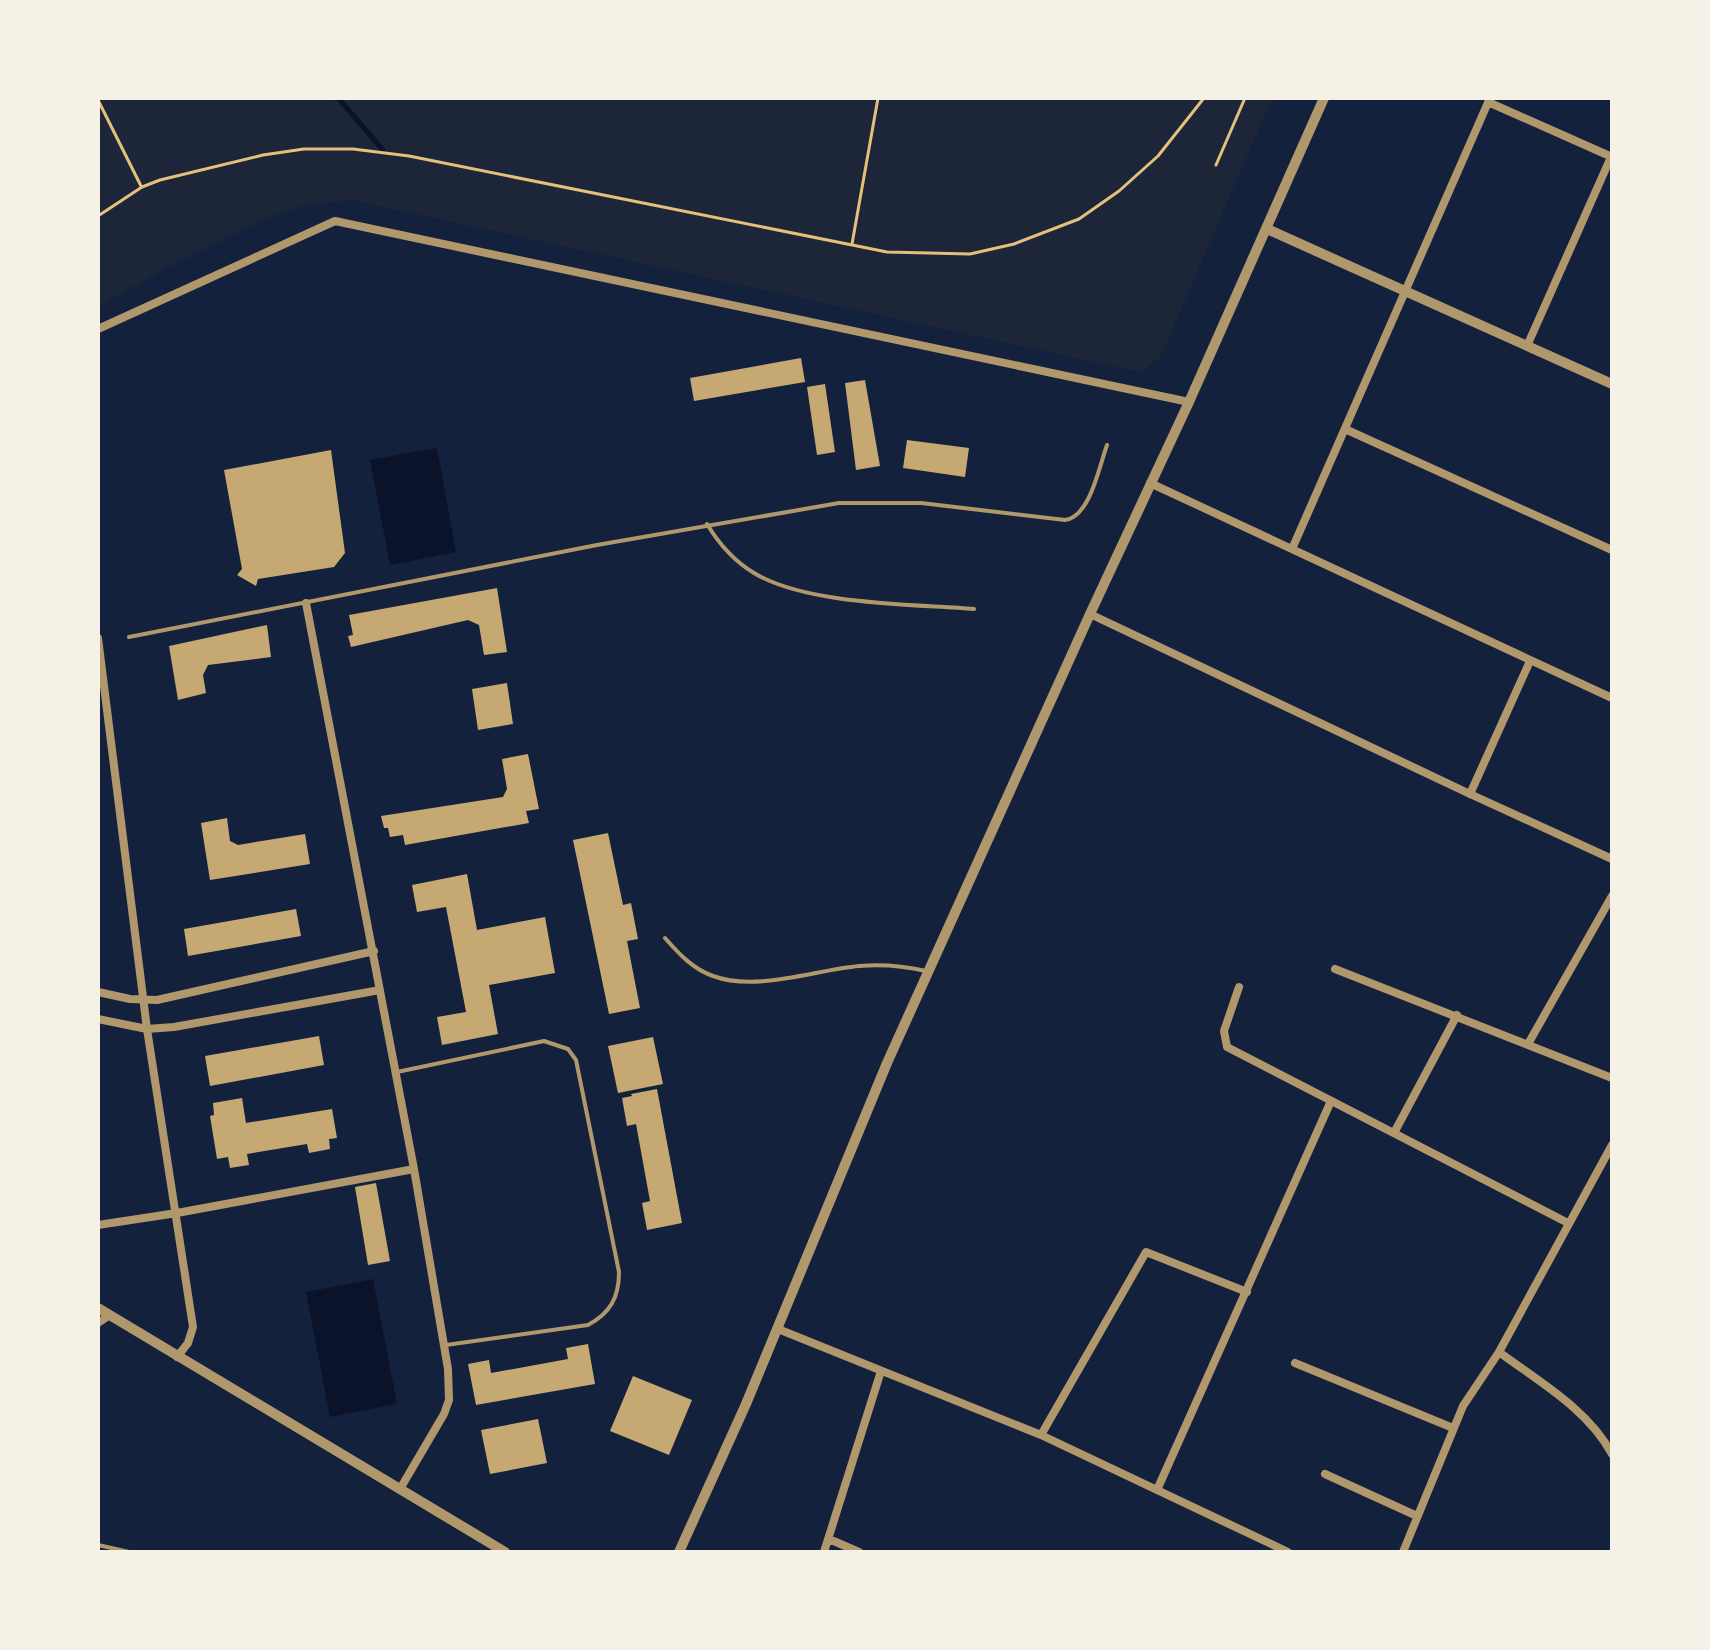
<svg xmlns="http://www.w3.org/2000/svg" width="1710" height="1650" font-family="'Alegreya Sans',sans-serif">
  <style>
    .green { fill: #1d2539 }
    .water { fill: #0b132b }
    .lines { fill: none; stroke-linecap: round; stroke-linejoin: round }
    .stream { stroke: #0b132b; stroke-width: 5 }
    .building { fill: #c6a872 }
    .path { stroke: #e5c07b; stroke-width: 3 }
    .service { stroke: #b1986c; stroke-width: 4 }
    .minor { stroke: #b1986c; stroke-width: 8 }
    .tertiary { stroke: #b1986c; stroke-width: 10 }
  </style>
  <rect width="100%" height="100%" fill="#14213d"/>
  <path class="green" d="M 98,98 L 1272,98 L 1160,358 L 1140,372 L 352,200 L 301,206 L 268,218 L 176,263 L 98,306 Z"/>
  <path class="water" d="M 437,448 L 456,552 L 390,565 L 370,460 Z
    M 373,1279 L 397,1404 L 330,1417 L 306,1292 Z"/>
  <g class="lines">
    <path class="stream" d="M 334,98 L 338,98 L 383,150"/>
  </g>
  <path class="building" d="M 801,358 L 805,382 L 694,401 L 690,378 Z
    M 865,380 L 880,466 L 856,470 L 845,383 Z
    M 825,384 L 835,452 L 817,455 L 807,387 Z
    M 907,440 L 969,448 L 965,477 L 903,468 Z
    M 331,450 L 345,553 L 334,567 L 258,579 L 256,586 L 237,575 L 242,569 L 224,470 Z
    M 497,588 L 507,652 L 484,655 L 479,625 L 468,620 L 351,647 L 348,636 L 353,635 L 349,615 Z
    M 267,625 L 271,657 L 208,665 L 203,675 L 206,693 L 178,700 L 169,646 Z
    M 507,683 L 513,724 L 478,730 L 472,689 Z
    M 528,754 L 539,809 L 526,811 L 529,823 L 405,845 L 403,835 L 390,837 L 388,828 L 384,828 L 381,816 L 503,797 L 507,789 L 502,759 Z
    M 227,818 L 230,841 L 238,845 L 305,834 L 310,864 L 210,880 L 201,823 Z
    M 608,833 L 623,905 L 631,903 L 638,939 L 627,941 L 640,1008 L 609,1014 L 573,840 Z
    M 467,874 L 477,930 L 545,917 L 555,973 L 489,985 L 498,1034 L 442,1045 L 437,1017 L 466,1012 L 446,907 L 417,912 L 412,885 Z
    M 296,909 L 301,936 L 188,956 L 184,929 Z
    M 319,1036 L 324,1065 L 210,1086 L 205,1056 Z
    M 653,1037 L 663,1084 L 618,1093 L 608,1046 Z
    M 657,1089 L 682,1223 L 647,1230 L 642,1203 L 650,1201 L 636,1124 L 627,1126 L 622,1098 L 632,1096 L 631,1094 Z
    M 242,1098 L 246,1123 L 332,1109 L 337,1138 L 329,1139 L 330,1149 L 309,1153 L 307,1144 L 247,1154 L 249,1165 L 230,1168 L 228,1157 L 217,1159 L 210,1116 L 214,1115 L 213,1103 Z
    M 376,1183 L 390,1261 L 368,1265 L 355,1187 Z
    M 588,1344 L 595,1384 L 476,1405 L 468,1364 L 489,1360 L 491,1373 L 568,1359 L 566,1348 Z
    M 633,1376 L 692,1400 L 669,1455 L 610,1431 Z
    M 538,1419 L 547,1463 L 490,1474 L 481,1430 Z"/>
  <g class="lines">
    <path class="path" d="M 98,100 L 141,186
      M 1216,165 L 1245,98
      M 98,216 L 142,187 L 160,180 L 263,155 L 304,149 L 353,149 L 409,156 L 887,252 L 970,254 L 1014,244 L 1079,219 L 1119,191 L 1158,156 L 1204,98
      M 852,244 L 878,98"/>
    <path class="service" d="M 707,524 C 719,544 734,561 754,573 C 807,605 912,604 974,609
      M 129,637 L 597,545 L 839,503 L 921,503 L 1065,520 C 1090,517 1099,467 1107,445
      M 665,938 C 679,954 693,969 713,976 C 756,992 815,970 859,966 C 882,964 904,966 926,971
      M 397,1072 L 544,1041 L 568,1049 L 576,1060 L 619,1272 C 619,1298 610,1313 588,1325 L 446,1345
      M 98,1545 L 129,1552"/>
    <path class="minor" d="M 1488,102 L 1612,157
      M 98,329 L 335,221 L 1189,402
      M 1527,346 L 1611,157
      M 1345,429 L 1612,550
      M 1150,483 L 1612,698
      M 1292,549 L 1490,98
      M 306,603 L 414,1169 L 448,1369 L 449,1400 L 444,1414 L 400,1489
      M 1090,614 L 1470,794 L 1612,859
      M 98,638 L 147,1029 L 193,1327 L 188,1343 L 177,1357
      M 1470,794 L 1530,661
      M 1335,969 L 1612,1078
      M 1239,987 L 1224,1031 L 1227,1047 L 1568,1223
      M 98,992 L 130,999 L 157,1000 L 374,951
      M 98,1019 L 147,1029 L 174,1027 L 380,990
      M 1528,1044 L 1612,896
      M 1394,1133 L 1457,1015
      M 98,1225 L 177,1213 L 414,1169
      M 98,1323 L 110,1315
      M 778,1329 L 1041,1435 L 1288,1552
      M 1499,1352 C 1538,1381 1588,1409 1612,1454
      M 1295,1363 L 1453,1428
      M 1041,1435 L 1146,1252 L 1247,1292
      M 1325,1474 L 1417,1516
      M 1157,1490 L 1331,1101
      M 829,1539 L 859,1552
      M 824,1552 L 881,1371
      M 1403,1552 L 1463,1406 L 1499,1352 L 1612,1145"/>
    <path class="tertiary" d="M 1267,229 L 1612,384
      M 98,1308 L 505,1552
      M 679,1552 L 746,1404 L 887,1063 L 1090,614 L 1189,402 L 1324,98"/>
  </g>
  <rect width="1710" height="1650" fill="none" stroke="#f6f1e7" stroke-width="200"/>
</svg>
